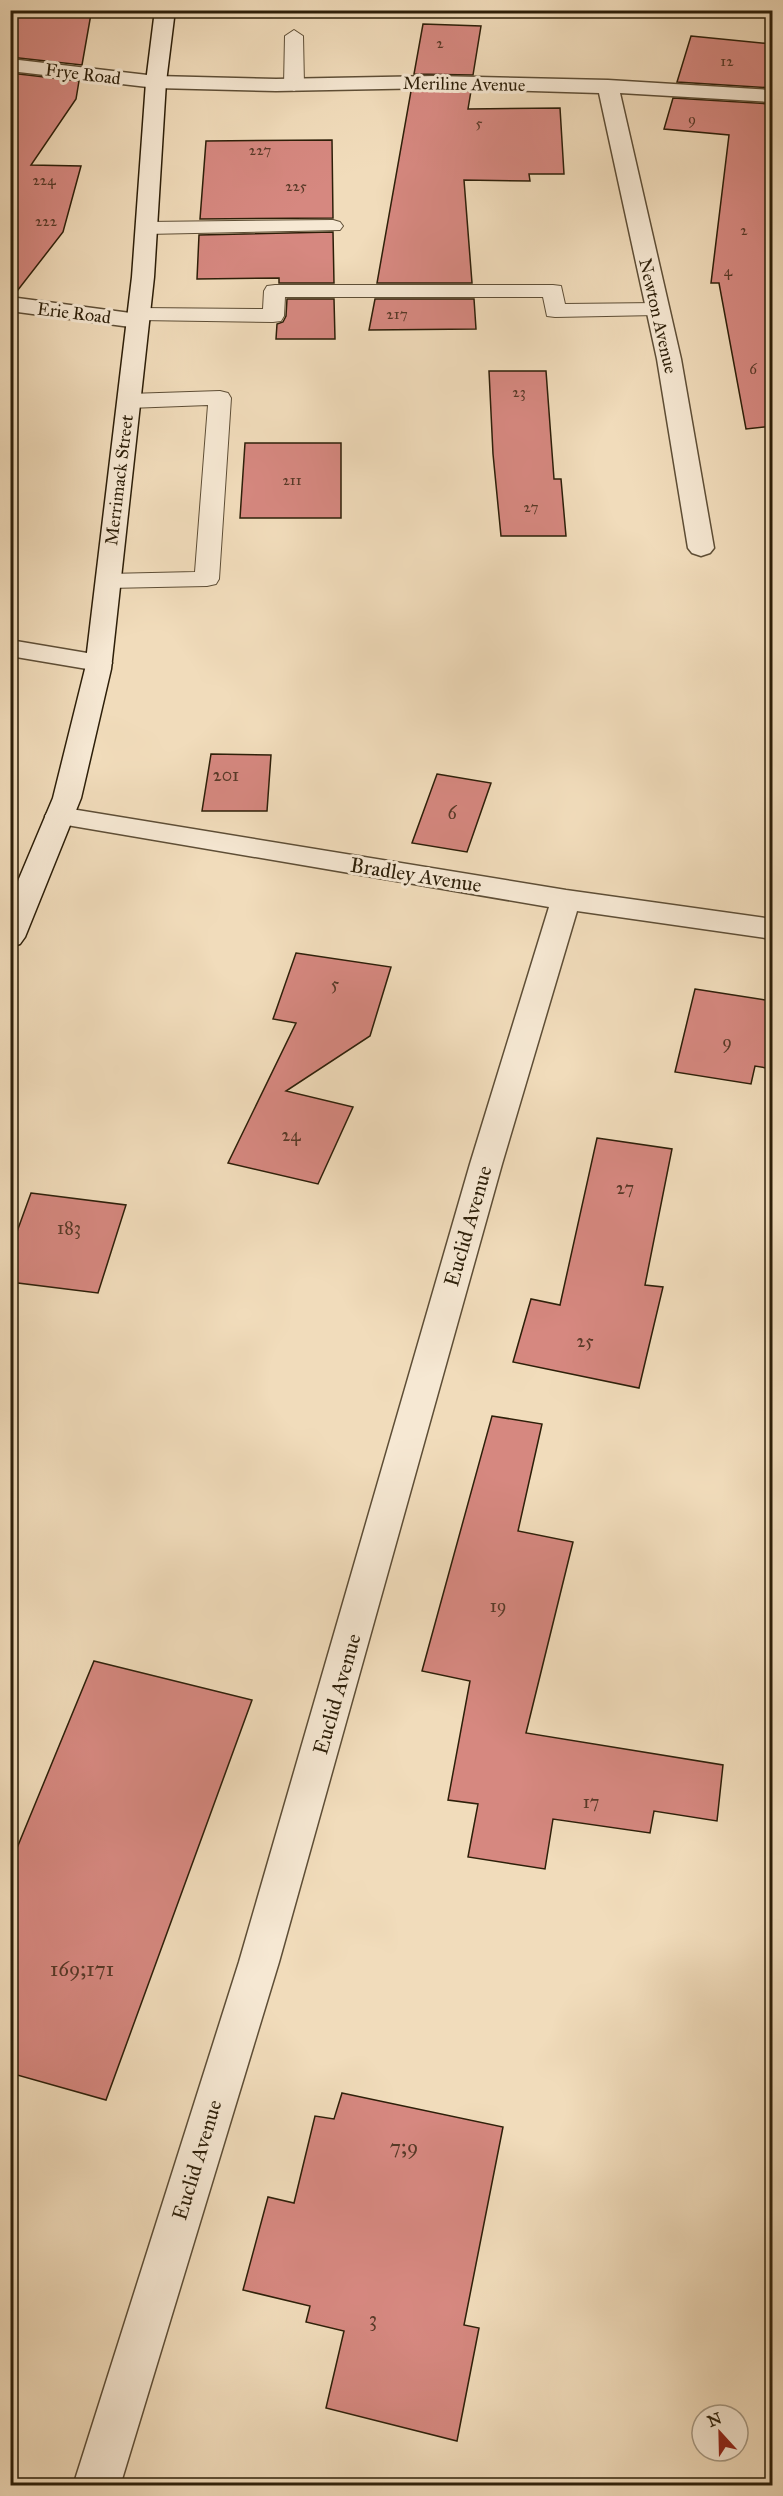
<svg xmlns="http://www.w3.org/2000/svg" width="783" height="2496" font-family="'IM FELL Great Primer',serif">
  <style>
    .building { fill: #d68880; stroke: #2d1f09; stroke-width: 1.5 }
    .lines { fill: none; stroke-linecap: round; stroke-linejoin: round }
    .lane-casing { stroke: #5e4e36; stroke-width: 2 }
    .street-casing { stroke: #5e4e36; stroke-width: 3 }
    .secondary-casing { stroke: #2d1f09; stroke-width: 3 }
    .lane { fill: #f6e8d3; fill-rule: evenodd }
    .street { fill: #f6e8d3; fill-rule: evenodd }
    .secondary { fill: #f6e8d3; fill-rule: evenodd }
    .labels { text-anchor: middle; stroke-width: 6; stroke-linejoin: round; paint-order: stroke }
    .far-number-label { font-size: 15px; fill: #573927 }
    .far-street-label { font-size: 18px; fill: #2d1f09; stroke: #f6e8d3 }
    .number-label { font-size: 18px; fill: #573927 }
    .street-label { font-size: 21px; fill: #2d1f09; stroke: #f6e8d3 }
    .near-number-label { font-size: 21px; fill: #573927 }
  </style>
  <rect width="100%" height="100%" fill="#f1dcbb"/>
  <filter id="stains"><feTurbulence type="fractalNoise" baseFrequency=".00333" numOctaves="4"/><feColorMatrix values="0 0 0 0 .2 0 0 0 0 .09 0 0 0 0 .02 0 0 0 .5 -.17"/></filter>
  <radialGradient id="worn" r=".72"><stop offset=".6" stop-color="#630" stop-opacity="0"/><stop offset="1" stop-color="#630" stop-opacity=".3"/></radialGradient>
  <path class="building" d="M 10,14 L 91,14 L 82,65 L 10,57 Z
    M 423,24 L 481,26 L 473,75 L 414,74 Z
    M 691,36 L 772,44 L 772,88 L 677,82 Z
    M 10,73 L 79,81 L 76,99 L 31,165 L 81,166 L 63,232 L 14,295 L 10,295 Z
    M 411,91 L 471,91 L 468,109 L 560,108 L 564,174 L 529,174 L 530,181 L 464,180 L 472,283 L 377,283 Z
    M 673,98 L 772,104 L 772,426 L 746,429 L 719,283 L 711,283 L 729,135 L 664,129 Z
    M 332,140 L 333,218 L 200,219 L 206,141 Z
    M 333,232 L 334,283 L 279,283 L 279,278 L 197,279 L 199,235 Z
    M 287,299 L 334,299 L 335,339 L 276,339 L 277,324 L 283,322 L 286,316 Z
    M 375,299 L 474,299 L 476,329 L 369,330 Z
    M 489,371 L 546,371 L 554,479 L 561,479 L 566,536 L 501,536 L 493,454 Z
    M 245,443 L 341,443 L 341,518 L 240,518 Z
    M 211,754 L 271,755 L 267,811 L 202,811 Z
    M 437,774 L 491,783 L 467,852 L 412,843 Z
    M 296,953 L 391,967 L 370,1036 L 286,1091 L 353,1107 L 318,1184 L 228,1163 L 296,1023 L 273,1019 Z
    M 695,989 L 772,1001 L 772,1069 L 755,1066 L 751,1084 L 675,1072 Z
    M 597,1138 L 672,1149 L 645,1285 L 663,1287 L 639,1388 L 513,1362 L 531,1299 L 560,1305 Z
    M 31,1193 L 126,1205 L 98,1293 L 10,1282 L 10,1251 Z
    M 492,1416 L 542,1424 L 518,1531 L 573,1542 L 526,1733 L 723,1765 L 717,1821 L 654,1811 L 650,1833 L 553,1819 L 545,1869 L 468,1857 L 478,1804 L 448,1800 L 470,1681 L 422,1671 Z
    M 94,1661 L 252,1700 L 106,2100 L 10,2073 L 10,1865 Z
    M 342,2093 L 503,2127 L 464,2325 L 479,2328 L 457,2441 L 326,2408 L 344,2331 L 306,2322 L 310,2306 L 243,2290 L 268,2197 L 294,2203 L 315,2116 L 334,2119 Z"/>
  <g class="lines">
    <defs>
      <path id="lane" d="M 294,30 L 303,36 L 304,85 L 294,91 L 284,85 L 285,36 Z
        M 333,220 L 340,222 L 343,226 L 340,230 L 146,234 L 139,232 L 136,228 L 139,224 L 146,222 Z
        M 275,285 L 553,285 L 561,286 L 565,304 L 657,303 L 665,304 L 668,309 L 665,314 L 657,315 L 555,317 L 547,316 L 543,297 L 285,297 L 284,316 L 281,321 L 273,322 L 139,320 L 131,319 L 128,314 L 131,309 L 139,308 L 263,309 L 264,291 L 267,286 Z
        M 220,391 L 228,393 L 231,398 L 219,579 L 216,584 L 207,586 L 108,588 L 99,586 L 96,581 L 99,576 L 108,574 L 195,572 L 208,405 L 129,408 L 121,406 L 118,401 L 121,396 L 129,394 Z"/>
      <path id="street" d="M 10,59 L 156,76 L 276,79 L 435,76 L 608,80 L 772,90 L 772,102 L 620,93 L 681,359 L 714,548 L 710,553 L 701,556 L 692,553 L 688,548 L 657,359 L 599,93 L 435,88 L 276,91 L 156,88 L 10,71 Z
        M 10,297 L 138,314 L 146,316 L 149,321 L 146,326 L 138,328 L 10,311 Z
        M 10,640 L 99,655 L 108,657 L 112,663 L 108,669 L 99,671 L 10,656 Z
        M 59,807 L 566,890 L 772,919 L 772,939 L 577,911 L 502,1164 L 279,1962 L 120,2486 L 73,2486 L 239,1962 L 470,1164 L 549,907 L 49,822 L 45,816 L 49,810 Z"/>
      <path id="secondary" d="M 155,10 L 175,10 L 166,82 L 154,277 L 111,669 L 81,798 L 25,937 L 20,944 L 10,947 L 10,900 L 53,798 L 85,669 L 132,277 L 146,82 Z"/>
    </defs>
    <use href="#lane" class="lane-casing"/>
    <use href="#street" class="street-casing"/>
    <use href="#secondary" class="secondary-casing"/>
    <use href="#lane" class="lane"/>
    <use href="#street" class="street"/>
    <use href="#secondary" class="secondary"/>
  </g>
  <g class="labels">
    <g class="far-number-label">
      <text x="440" y="48">2</text>
      <text x="727" y="66">12</text>
      <text x="692" y="124">9</text>
      <text x="479" y="128">5</text>
      <text x="260" y="155">227</text>
      <text x="44" y="185">224</text>
      <text x="296" y="191">225</text>
      <text x="46" y="226">222</text>
      <text x="744" y="235">2</text>
      <text x="728" y="276">4</text>
      <text x="397" y="319">217</text>
      <text x="753" y="374">6</text>
      <text x="519" y="397">23</text>
      <text x="292" y="485">211</text>
      <text x="531" y="512">27</text>
    </g>
    <g class="far-street-label">
      <text transform="translate(83 74) rotate(7)" y="6">Frye Road</text>
      <text transform="translate(464 84) rotate(1)" y="6">Meriline Avenue</text>
      <text transform="translate(74 313) rotate(7)" y="6">Erie Road</text>
      <text transform="translate(658 316) rotate(77)" y="6">Newton Avenue</text>
      <text transform="translate(119 480) rotate(-83)" y="6">Merrimack Street</text>
    </g>
    <g class="number-label">
      <text x="226" y="781">201</text>
      <text x="452" y="819">6</text>
      <text x="335" y="990">5</text>
      <text x="727" y="1048">9</text>
      <text x="291" y="1141">24</text>
      <text x="625" y="1194">27</text>
      <text x="69" y="1234">183</text>
      <text x="585" y="1347">25</text>
      <text x="498" y="1612">19</text>
      <text x="591" y="1808">17</text>
    </g>
    <g class="street-label">
      <text transform="translate(416 875) rotate(9)" y="7">Bradley Avenue</text>
      <text transform="translate(468 1226) rotate(-74)" y="7">Euclid Avenue</text>
      <text transform="translate(337 1694) rotate(-74)" y="7">Euclid Avenue</text>
      <text transform="translate(197 2160) rotate(-73)" y="7">Euclid Avenue</text>
    </g>
    <g class="near-number-label">
      <text x="82" y="1976">169;171</text>
      <text x="404" y="2154">7;9</text>
      <text x="373" y="2326">3</text>
    </g>
  </g>
  <rect width="783" height="2496" fill="none" stroke="#f1dcbb" stroke-width="36"/>
  <rect x="12" y="12" width="759" height="2472" fill="none" stroke="#2d1f09" stroke-width="3"/>
  <rect x="18" y="18" width="747" height="2460" fill="none" stroke="#2d1f09" stroke-width="1.5"/>
  <g transform="translate(720 2433) rotate(338)"><circle r="28" fill="#f6e8d3" stroke="#a69882" stroke-width="1.5"/>
  <path d="M0-4.5L10 22L0 15L-10 22Z" fill="#8f2418"/>
  <text y="-9" font-size="16" font-weight="bold" text-anchor="middle" fill="#2d1f09">N</text>
  </g>
  <rect width="100%" height="100%" filter="url(#stains)"/>
  <rect width="100%" height="100%" fill="url(#worn)"/>
</svg>
